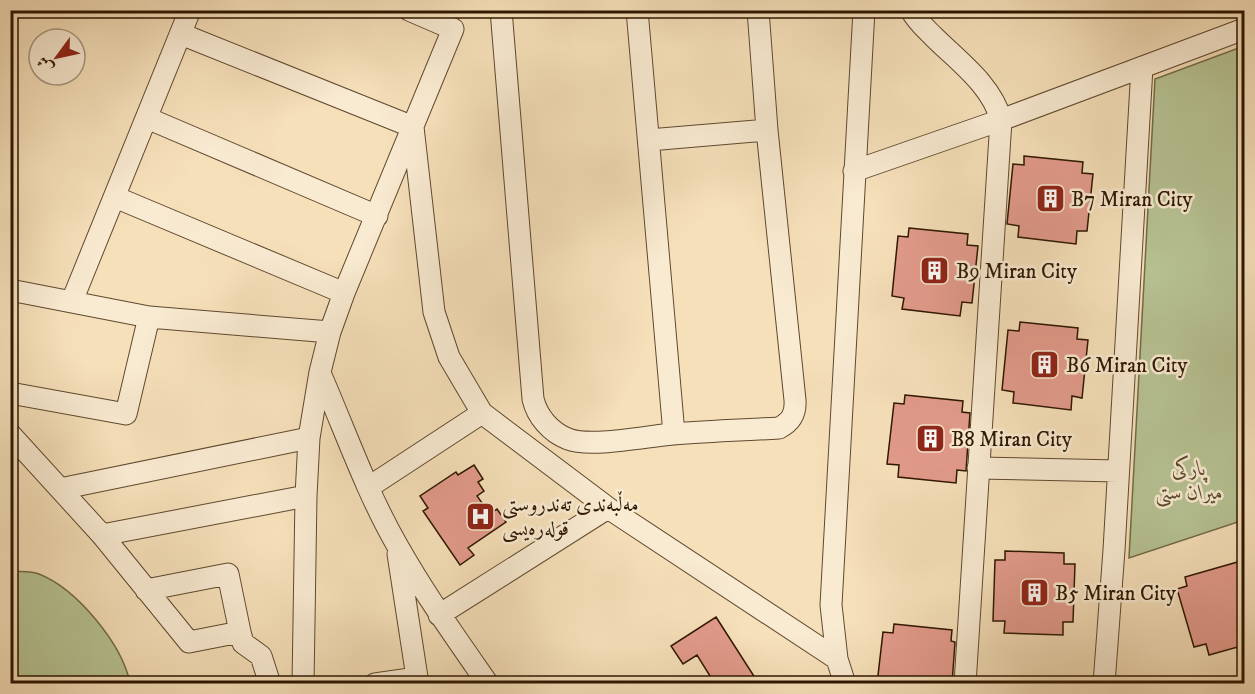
<svg xmlns="http://www.w3.org/2000/svg" width="1255" height="694" font-family="'IM FELL DW Pica',Amiri,serif">
  <style>
    .green { fill: #b7c394; stroke: #726c4a; stroke-width: 1.5 }
    .building { fill: #e39b8c; stroke: #2d1600; stroke-width: 1.5 }
    .lines { fill: none; stroke-linecap: round; stroke-linejoin: round }
    .minor-casing { stroke: #5f482e; stroke-width: 23 }
    .minor { stroke: #f9ebd2; stroke-width: 21 }
    .labels { text-anchor: middle; stroke-width: 5; stroke-linejoin: round; paint-order: stroke }
    .poi-label { font-size: 21px; fill: #2d1600; stroke: #f9ebd2; text-anchor: start }
    .park-label { font-size: 21px; font-style: italic; fill: #564a2c; stroke: #f9ebd2 }
  </style>
  <rect width="100%" height="100%" fill="#f6e0ba"/>
  <filter id="stains"><feTurbulence type="fractalNoise" baseFrequency=".00333" numOctaves="4"/><feColorMatrix values="0 0 0 0 .2 0 0 0 0 .09 0 0 0 0 .02 0 0 0 .5 -.17"/></filter>
  <radialGradient id="worn" r=".72"><stop offset=".6" stop-color="#630" stop-opacity="0"/><stop offset="1" stop-color="#630" stop-opacity=".3"/></radialGradient>
  <path class="green" d="M 1244,46 L 1244,520 L 1129,558 L 1155,79 Z
    M 11,571 C 19,572 31,571 39,574 C 77,589 122,644 130,683 L 11,683 Z"/>
  <path class="building" d="M 1024,156 L 1083,162 L 1082,173 L 1093,174 L 1087,231 L 1077,231 L 1076,244 L 1018,237 L 1019,226 L 1007,224 L 1013,164 L 1024,165 Z
    M 909,228 L 968,234 L 967,245 L 978,246 L 972,303 L 962,302 L 960,316 L 902,309 L 904,298 L 892,296 L 898,236 L 908,237 Z
    M 1020,322 L 1078,328 L 1077,339 L 1088,340 L 1082,398 L 1072,396 L 1071,410 L 1013,403 L 1014,392 L 1002,390 L 1008,330 L 1019,331 Z
    M 905,395 L 963,401 L 962,412 L 970,413 L 966,471 L 957,470 L 956,483 L 898,477 L 899,465 L 887,464 L 894,403 L 904,404 Z
    M 474,465 L 483,479 L 478,482 L 484,491 L 477,496 L 490,514 L 497,509 L 506,522 L 468,548 L 474,555 L 460,565 L 423,511 L 428,508 L 420,496 L 456,472 L 458,475 Z
    M 1005,551 L 1064,553 L 1064,564 L 1075,564 L 1073,622 L 1063,622 L 1063,635 L 1004,633 L 1005,621 L 993,621 L 995,560 L 1005,560 Z
    M 1241,561 L 1245,573 L 1245,645 L 1209,655 L 1206,644 L 1194,647 L 1177,589 L 1187,586 L 1185,577 Z
    M 716,617 L 759,684 L 715,684 L 697,655 L 683,664 L 671,646 Z
    M 894,624 L 952,630 L 951,641 L 955,642 L 952,684 L 877,684 L 883,632 L 893,633 Z"/>
  <g class="lines">
    <defs>
      <path id="minor" d="M 501,10 L 533,399 C 537,416 550,432 568,439 C 591,448 647,436 673,434 C 708,431 743,430 779,428 C 791,422 796,414 795,400 L 767,130 L 758,10
        M 637,10 L 674,434
        M 911,10 C 916,20 925,28 933,36 C 958,61 992,85 1001,120 L 965,684
        M 181,34 L 413,127 L 434,312 L 449,357 L 482,413 L 608,508 L 837,659
        M 147,118 L 377,216
        M 649,140 L 767,130
        M 854,171 L 1001,120 L 1244,29
        M 115,197 L 344,293
        M 10,290 L 149,317 L 330,332
        M 72,301 L 190,10
        M 320,373 C 345,430 366,491 397,545 C 424,593 456,638 488,684
        M 10,393 L 126,414 L 149,317
        M 10,434 L 102,535 L 189,642 L 240,632 L 243,643 L 261,656 L 270,684
        M 978,468 L 1118,471
        M 369,487 L 482,413
        M 60,489 L 309,438
        M 102,535 L 306,496
        M 398,554 L 418,684
        M 146,590 L 228,574 L 240,632
        M 439,615 L 608,508
        M 303,684 L 306,496 L 309,438 L 320,372 L 330,332 L 344,293 L 453,29 L 409,10
        M 375,684 L 417,678
        M 845,684 L 837,659 L 831,605 L 864,10
        M 1104,684 L 1114,550 L 1142,67"/>
    </defs>
    <use href="#minor" class="minor-casing"/>
    <use href="#minor" class="minor"/>
  </g>
  <defs>
    <symbol id="building-square" viewBox="-11 -11 22 22"><rect x="-9" y="-9" width="18" height="18" rx="4" fill="#8f2418" stroke="#f9ebd2"/><path d="M-4-6H4V6H1V3H-1V6H-4ZM-2.5-4.3h1.7v1.8h-1.7ZM.8-4.3h1.7v1.8H.8ZM-2.5-1h1.7V.8h-1.7ZM.8-1h1.7V.8H.8Z" fill="#fff"/></symbol>
    <symbol id="hospital-square" viewBox="-11 -11 22 22"><rect x="-9" y="-9" width="18" height="18" rx="4" fill="#8f2418" stroke="#f9ebd2"/><path d="M-5-5h3v3.5h4V-5h3V5h-3V1.5h-4V5h-3Z" fill="#fff"/></symbol>
  </defs>
  <g fill-rule="evenodd">
    <use href="#building-square" x="1034" y="182" width="33" height="33"/>
    <use href="#building-square" x="918" y="254" width="33" height="33"/>
    <use href="#building-square" x="1028" y="348" width="33" height="33"/>
    <use href="#building-square" x="914" y="422" width="33" height="33"/>
    <use href="#hospital-square" x="464" y="500" width="33" height="33"/>
    <use href="#building-square" x="1018" y="576" width="33" height="33"/>
  </g>
  <g class="labels">
    <g class="poi-label">
      <text x="1071" y="206">B7 Miran City</text>
      <text x="956" y="278">B9 Miran City</text>
      <text x="1066" y="372">B6 Miran City</text>
      <text x="951" y="446">B8 Miran City</text>
      <text x="502" y="511">مەڵبەندی تەندروستی<tspan x="502" dy="24">قولەرەیسی</tspan></text>
      <text x="1055" y="600">B5 Miran City</text>
    </g>
    <g class="park-label">
      <text x="1189" y="475">پارکی<tspan x="1189" dy="24">میران ستی</tspan></text>
    </g>
  </g>
  <rect width="1255" height="694" fill="none" stroke="#f6e0ba" stroke-width="36"/>
  <rect x="12" y="12" width="1231" height="670" fill="none" stroke="#2d1600" stroke-width="3"/>
  <rect x="18" y="18" width="1219" height="658" fill="none" stroke="#2d1600" stroke-width="1.5"/>
  <g transform="translate(57 57) rotate(237)"><circle r="28" fill="#f9ebd2" stroke="#a7967e" stroke-width="1.5"/>
  <path d="M0-4.5L10 22L0 15L-10 22Z" fill="#8f2418"/>
  <text y="-9" font-size="16" font-weight="bold" text-anchor="middle" fill="#2d1600">ش</text>
  </g>
  <rect width="100%" height="100%" filter="url(#stains)"/>
  <rect width="100%" height="100%" fill="url(#worn)"/>
</svg>
